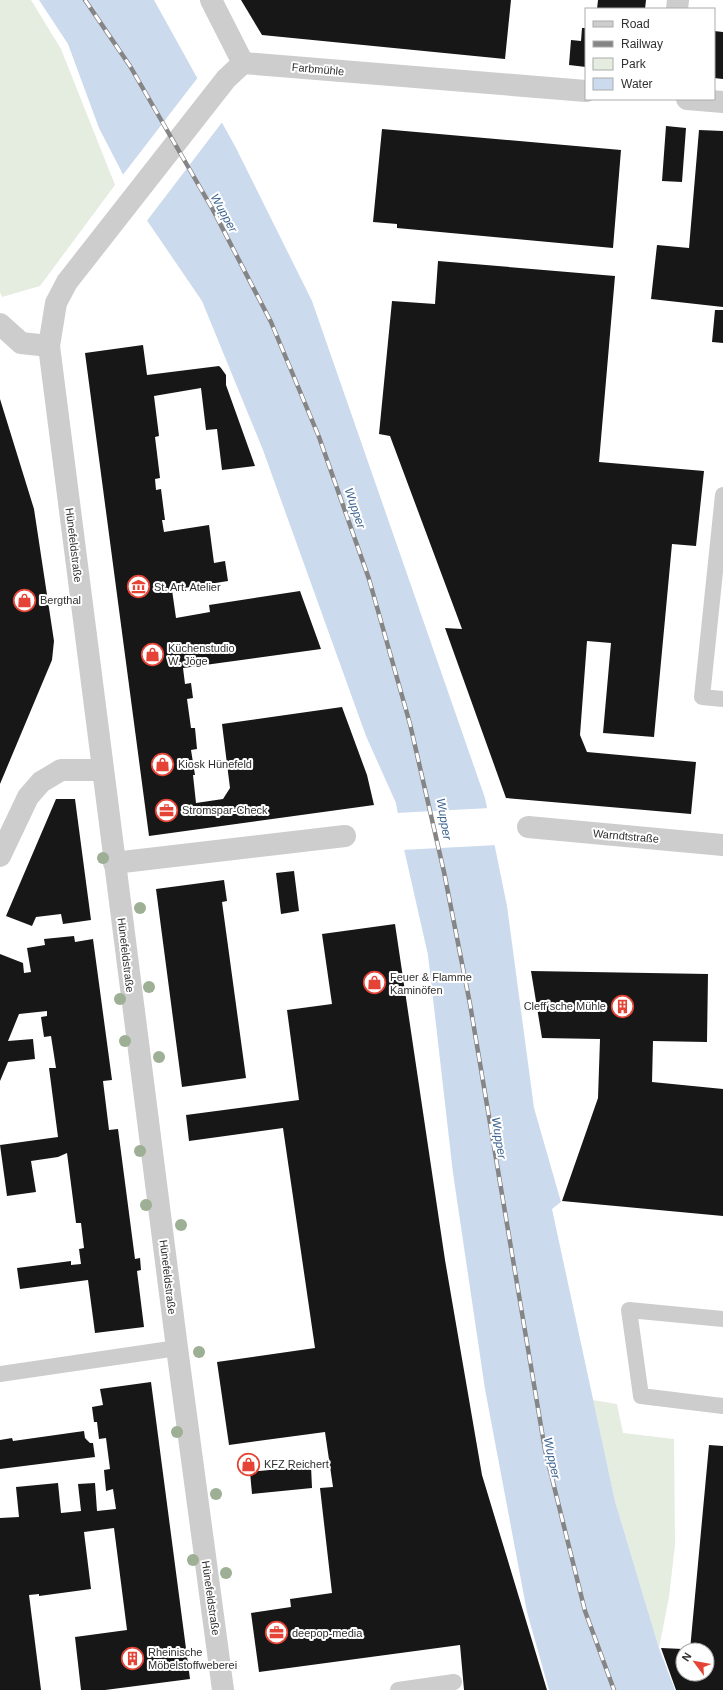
<svg xmlns="http://www.w3.org/2000/svg" width="723" height="1690" font-family="Helvetica,sans-serif">
  <style>
    .green { fill: #e4eddf }
    .water { fill: #cbdaed }
    .pier { fill: #fff }
    .building { fill: #171717 }
    .lines { fill: none; stroke-linecap: round; stroke-linejoin: round }
    .service { stroke: #cdcdcd; stroke-width: 16 }
    .minor { stroke: #cdcdcd; stroke-width: 22 }
    .tertiary { stroke: #cdcdcd; stroke-width: 22 }
    .rail-casing { stroke: #858585; stroke-width: 4.5 }
    .rail { stroke: #fff; stroke-width: 3; stroke-dasharray: 9; stroke-linecap: butt }
    .tree { fill: #9daf94 }
    .labels { text-anchor: middle; stroke-width: 4; stroke-linejoin: round; paint-order: stroke }
    .street-label { font-size: 11px; fill: #303030; stroke: #fff }
    .poi-label { font-size: 11px; fill: #303030; stroke: #fff; text-anchor: start }
    .water-label { font-size: 12px; font-style: italic; fill: #3e6593; stroke: #fff }
  </style>
  <rect width="100%" height="100%" fill="#fff"/>
  <path class="green" d="M 0,0 L 31,0 L 61,49 L 115,185 L 40,286 L 2,297 L 0,292 Z
    M 593,1400 L 617,1404 L 623,1433 L 674,1439 L 675,1545 L 669,1597 L 659,1648 L 615,1501 Z"/>
  <path class="water" d="M 39,0 L 154,0 L 236,148 L 312,301 L 485,798 L 507,906 L 534,1108 L 561,1202 L 552,1209 L 615,1501 L 659,1648 L 675,1690 L 549,1690 L 527,1612 L 485,1389 L 453,1173 L 428,955 L 404,849 L 396,803 L 366,736 L 263,450 L 202,301 L 146,219 L 99,128 L 68,44 Z"/>
  <path class="pier" d="M 199,76 L 223,121 L 146,222 L 122,176 Z
    M 490,808 L 497,845 L 402,850 L 396,813 Z"/>
  <path class="building" d="M 241,0 L 511,0 L 505,59 L 262,35 Z
    M 598,0 L 646,0 L 645,9 L 597,9 Z
    M 582,28 L 586,28 L 586,67 L 569,65 L 571,40 L 581,41 Z
    M 714,31 L 723,32 L 723,79 L 714,78 Z
    M 666,126 L 686,128 L 682,182 L 662,181 Z
    M 382,129 L 621,150 L 613,248 L 397,228 L 397,224 L 373,222 Z
    M 699,130 L 723,131 L 723,307 L 651,299 L 657,245 L 689,248 Z
    M 438,261 L 615,276 L 599,462 L 704,471 L 696,546 L 672,544 L 654,737 L 603,733 L 611,643 L 587,641 L 580,735 L 587,752 L 696,762 L 691,814 L 506,798 L 445,628 L 462,629 L 390,436 L 379,434 L 392,301 L 435,304 Z
    M 715,310 L 723,310 L 723,343 L 712,342 Z
    M 143,345 L 147,375 L 219,366 L 221,368 L 226,375 L 226,385 L 255,466 L 222,470 L 217,429 L 206,430 L 201,388 L 154,396 L 159,436 L 155,437 L 160,478 L 155,479 L 156,490 L 161,489 L 165,520 L 162,520 L 164,532 L 209,525 L 214,563 L 225,561 L 228,581 L 172,590 L 176,618 L 210,612 L 209,605 L 300,591 L 321,649 L 183,668 L 185,684 L 191,683 L 193,698 L 187,699 L 191,728 L 195,728 L 197,749 L 191,750 L 195,775 L 193,775 L 196,803 L 223,799 L 230,788 L 222,724 L 342,707 L 367,775 L 374,805 L 149,836 L 85,353 Z
    M 0,399 L 34,509 L 54,641 L 52,660 L 0,784 Z
    M 56,799 L 75,799 L 91,920 L 63,924 L 61,914 L 36,917 L 32,926 L 6,916 Z
    M 294,871 L 299,911 L 281,914 L 276,873 Z
    M 224,880 L 227,901 L 222,902 L 246,1078 L 182,1087 L 156,889 Z
    M 395,924 L 445,1260 L 482,1475 L 547,1690 L 464,1690 L 460,1645 L 259,1672 L 251,1613 L 291,1607 L 290,1599 L 332,1593 L 320,1488 L 333,1487 L 325,1432 L 229,1445 L 217,1362 L 315,1348 L 283,1128 L 189,1141 L 186,1115 L 299,1100 L 287,1010 L 332,1004 L 322,934 Z
    M 74,936 L 75,942 L 93,939 L 112,1080 L 103,1081 L 109,1130 L 118,1129 L 135,1259 L 140,1258 L 141,1270 L 137,1271 L 144,1327 L 95,1333 L 88,1280 L 20,1289 L 17,1268 L 71,1261 L 71,1265 L 81,1264 L 79,1249 L 84,1248 L 81,1223 L 76,1223 L 67,1153 L 58,1157 L 31,1161 L 36,1192 L 7,1196 L 0,1145 L 58,1137 L 49,1068 L 56,1068 L 51,1036 L 44,1037 L 41,1017 L 47,1016 L 47,1011 L 19,1014 L 8,1041 L 33,1039 L 35,1059 L 8,1062 L 0,1081 L 0,954 L 23,963 L 24,973 L 31,972 L 27,948 L 45,945 L 44,939 Z
    M 531,971 L 708,974 L 707,1042 L 653,1041 L 652,1082 L 723,1089 L 723,1216 L 562,1201 L 598,1098 L 600,1039 L 542,1038 Z
    M 151,1382 L 190,1679 L 105,1690 L 81,1690 L 75,1637 L 127,1630 L 114,1528 L 84,1532 L 91,1589 L 39,1596 L 39,1594 L 29,1595 L 41,1690 L 0,1690 L 0,1518 L 19,1517 L 16,1487 L 58,1483 L 61,1513 L 81,1511 L 78,1484 L 95,1483 L 97,1511 L 116,1509 L 113,1489 L 106,1491 L 104,1470 L 110,1469 L 106,1438 L 99,1439 L 97,1422 L 94,1422 L 92,1407 L 103,1405 L 100,1389 Z
    M 84,1431 L 85,1438 L 90,1443 L 93,1443 L 95,1457 L 0,1469 L 0,1440 L 12,1438 L 13,1441 Z
    M 709,1445 L 723,1446 L 723,1690 L 676,1690 L 661,1648 L 683,1649 L 683,1674 L 707,1674 L 707,1650 L 690,1650 Z
    M 311,1466 L 312,1488 L 252,1494 L 250,1472 Z"/>
  <g class="lines">
    <path class="service" d="M 723,495 L 702,697 L 723,699
      M 723,1319 L 629,1310 L 641,1396 L 723,1406
      M 0,1374 L 177,1348
      M 398,1690 L 454,1682"/>
    <path class="minor" d="M 211,0 L 243,63
      M 687,99 L 723,102
      M 0,324 L 21,343 L 49,346
      M 528,827 L 723,845
      M 0,856 L 28,797 L 41,782 L 61,770 L 102,770
      M 114,863 L 345,836"/>
    <path class="tertiary" d="M 677,9 L 678,0
      M 223,1690 L 177,1348 L 49,346 L 56,303 L 67,282 L 226,79 L 243,63 L 586,91"/>
    <defs>
      <path id="rail" d="M 85,0 L 130,66 L 213,210 L 271,322 L 319,437 L 369,579 L 410,724 L 444,872 L 470,1004 L 545,1450 L 585,1611 L 614,1690"/>
    </defs>
    <use href="#rail" class="rail-casing"/>
    <use href="#rail" class="rail"/>
  </g>
  <g class="tree">
    <circle cx="103" cy="858" r="6"/>
    <circle cx="140" cy="908" r="6"/>
    <circle cx="149" cy="987" r="6"/>
    <circle cx="120" cy="999" r="6"/>
    <circle cx="125" cy="1041" r="6"/>
    <circle cx="159" cy="1057" r="6"/>
    <circle cx="140" cy="1151" r="6"/>
    <circle cx="146" cy="1205" r="6"/>
    <circle cx="181" cy="1225" r="6"/>
    <circle cx="199" cy="1352" r="6"/>
    <circle cx="177" cy="1432" r="6"/>
    <circle cx="216" cy="1494" r="6"/>
    <circle cx="193" cy="1560" r="6"/>
    <circle cx="226" cy="1573" r="6"/>
  </g>
  <defs>
    <symbol id="museum-ring" viewBox="-11 -11 22 22"><circle r="9.5" fill="#fff" stroke="#e54335" stroke-width="1.5"/><path d="M0-6L6-3V-2H-6V-3ZM-5-1h2V3h-2ZM-1-1h2V3h-2ZM3-1h2V3H3ZM-6 4H6V6H-6Z" fill="#e54335"/></symbol>
    <symbol id="shop-ring" viewBox="-11 -11 22 22"><circle r="9.5" fill="#fff" stroke="#e54335" stroke-width="1.5"/><path d="M-5-2.5h2.3a2.7 3.5 0 0 1 5.4 0H5L5.5 6h-11ZM-1.5-2.5h3a1.5 2.3 0 0 0-3 0Z" fill="#e54335"/></symbol>
    <symbol id="office-ring" viewBox="-11 -11 22 22"><circle r="9.5" fill="#fff" stroke="#e54335" stroke-width="1.5"/><path d="M-6-3h4V-5.5h4V-3h4V5H-6ZM-1-4.5V-3h2v-1.5ZM-6 0V1H6V0Z" fill="#e54335"/></symbol>
    <symbol id="building-ring" viewBox="-11 -11 22 22"><circle r="9.5" fill="#fff" stroke="#e54335" stroke-width="1.5"/><path d="M-4-6H4V6H1V3H-1V6H-4ZM-2.5-4.3h1.7v1.8h-1.7ZM.8-4.3h1.7v1.8H.8ZM-2.5-1h1.7V.8h-1.7ZM.8-1h1.7V.8H.8Z" fill="#e54335"/></symbol>
  </defs>
  <g fill-rule="evenodd">
    <use href="#museum-ring" x="126" y="574" width="25" height="25"/>
    <use href="#shop-ring" x="12" y="588" width="25" height="25"/>
    <use href="#shop-ring" x="140" y="642" width="25" height="25"/>
    <use href="#shop-ring" x="150" y="752" width="25" height="25"/>
    <use href="#office-ring" x="154" y="798" width="25" height="25"/>
    <use href="#shop-ring" x="362" y="970" width="25" height="25"/>
    <use href="#building-ring" x="610" y="994" width="25" height="25"/>
    <use href="#shop-ring" x="236" y="1452" width="25" height="25"/>
    <use href="#office-ring" x="264" y="1620" width="25" height="25"/>
    <use href="#building-ring" x="120" y="1646" width="25" height="25"/>
  </g>
  <g class="labels">
    <g class="street-label">
      <text transform="translate(318 69) rotate(5)" y="4">Farbmühle</text>
      <text transform="translate(74 545) rotate(83)" y="4">Hünefeldstraße</text>
      <text transform="translate(626 836) rotate(5)" y="4">Warndtstraße</text>
      <text transform="translate(126 955) rotate(83)" y="4">Hünefeldstraße</text>
      <text transform="translate(168 1277) rotate(83)" y="4">Hünefeldstraße</text>
      <text transform="translate(211 1598) rotate(82)" y="4">Hünefeldstraße</text>
    </g>
    <g class="poi-label">
      <text x="154" y="591">St. Art. Atelier</text>
      <text x="40" y="604">Bergthal</text>
      <text x="168" y="652">Küchenstudio<tspan x="168" dy="13">W. Jöge</tspan></text>
      <text x="178" y="768">Kiosk Hünefeld</text>
      <text x="182" y="814">Stromspar-Check</text>
      <text x="390" y="981">Feuer &amp; Flamme<tspan x="390" dy="13">Kaminöfen</tspan></text>
      <text x="606" y="1010" text-anchor="end">Cleff´sche Mühle</text>
      <text x="264" y="1468">KFZ Reichert</text>
      <text x="292" y="1637">deepop-media</text>
      <text x="148" y="1656">Rheinische<tspan x="148" dy="13">Möbelstoffweberei</tspan></text>
    </g>
    <g class="water-label">
      <text transform="translate(224 213) rotate(61)" y="4">Wupper</text>
      <text transform="translate(355 508) rotate(71)" y="4">Wupper</text>
      <text transform="translate(444 819) rotate(80)" y="4">Wupper</text>
      <text transform="translate(499 1138) rotate(81)" y="4">Wupper</text>
      <text transform="translate(552 1458) rotate(78)" y="4">Wupper</text>
    </g>
  </g>
  <rect x="585" y="8" width="130" height="92" fill="#ffffff" stroke="#acacac"/>
  <rect x="593" y="21" width="20" height="6" fill="#cdcdcd" stroke="#acacac"/>
  <text x="621" y="28" font-size="12" fill="#303030">Road</text>
  <rect x="593" y="41" width="20" height="6" fill="#858585" stroke="#acacac"/>
  <text x="621" y="48" font-size="12" fill="#303030">Railway</text>
  <rect x="593" y="58" width="20" height="12" fill="#e4eddf" stroke="#acacac"/>
  <text x="621" y="68" font-size="12" fill="#303030">Park</text>
  <rect x="593" y="78" width="20" height="12" fill="#cbdaed" stroke="#acacac"/>
  <text x="621" y="88" font-size="12" fill="#303030">Water</text>
  <g transform="translate(695 1662) rotate(302)"><circle r="19" fill="#ffffff" stroke="#acacac"/>
  <path d="M0-3L7 15L0 10L-7 15Z" fill="#e54335"/>
  <text y="-6" font-size="11" font-weight="bold" text-anchor="middle" fill="#303030">N</text>
  </g>
</svg>
